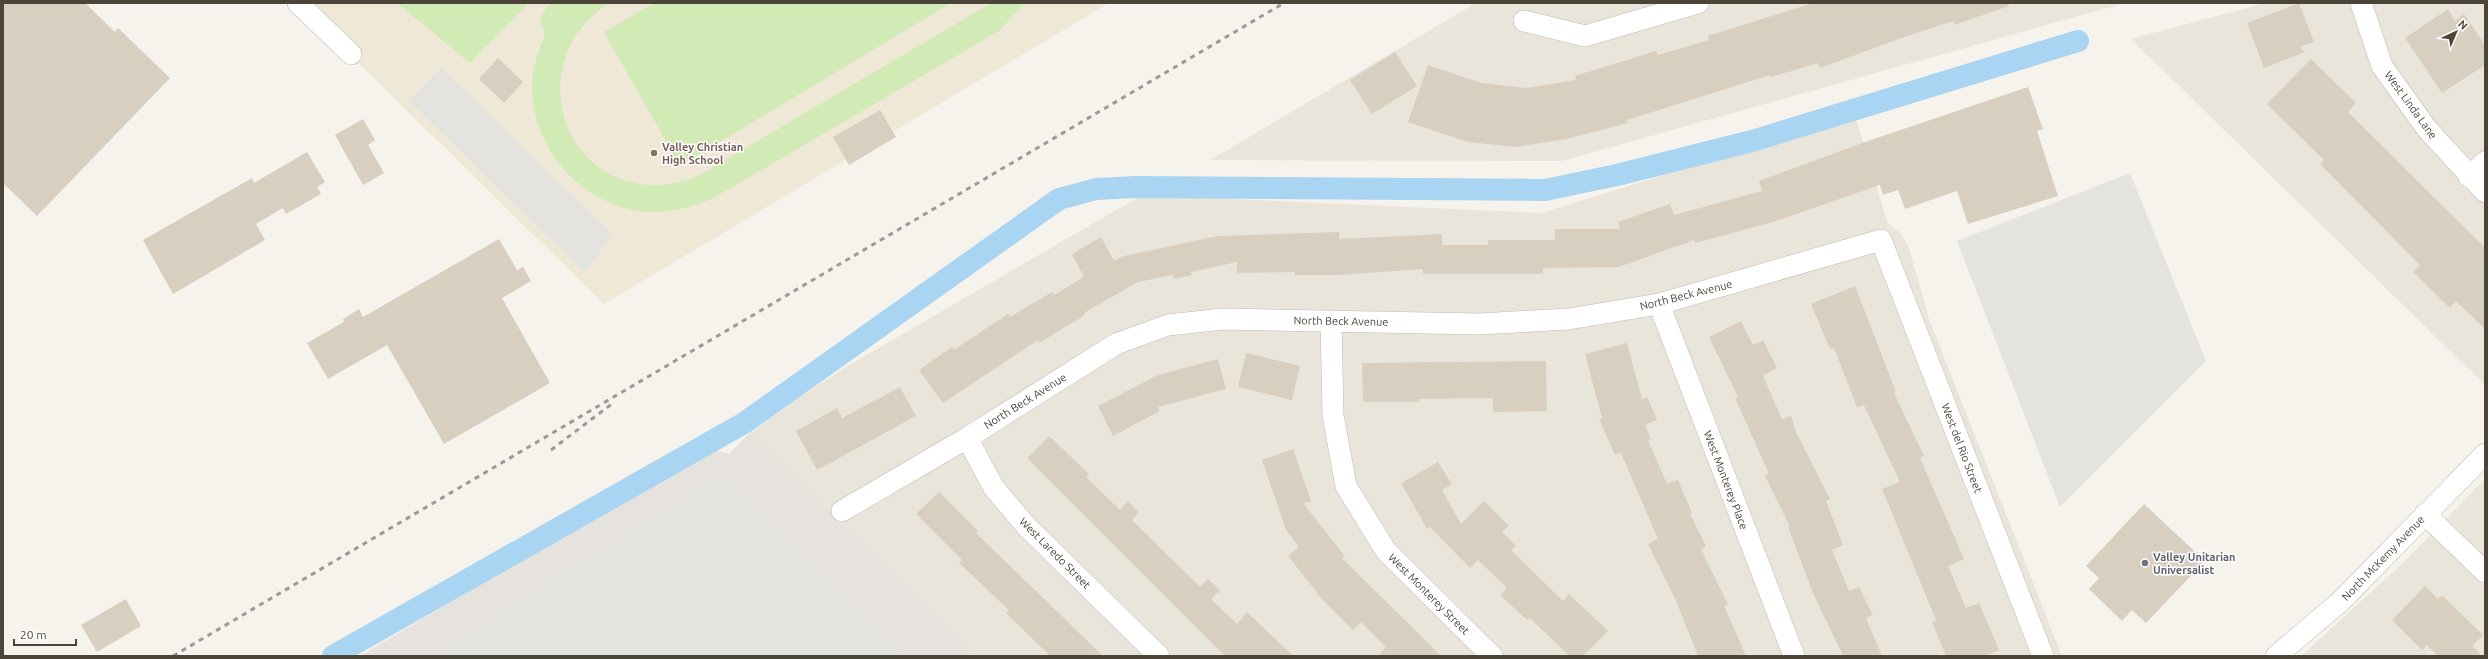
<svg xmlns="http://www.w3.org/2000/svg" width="2488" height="659" font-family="Ubuntu,sans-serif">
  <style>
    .residential { fill: #eae5da }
    .industrial { fill: #e6e2dd }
    .education { fill: #efe8d6 }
    .green { fill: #d2eab5 }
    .parking { fill: #e5e3e0 }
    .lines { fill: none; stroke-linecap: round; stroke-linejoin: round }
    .canal { stroke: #a9d4f2; stroke-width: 22 }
    .building { fill: #d8cfc1 }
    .minor-casing { stroke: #c2bbae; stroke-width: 22 }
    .minor { stroke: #fff; stroke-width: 21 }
    .rail { stroke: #9a9a9a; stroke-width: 3; stroke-dasharray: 5 5; stroke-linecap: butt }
    .education-dot { fill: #8d6e63; stroke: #fff; stroke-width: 1.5 }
    .worship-dot { fill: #6b7280; stroke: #fff; stroke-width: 1.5 }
    .labels { text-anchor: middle; stroke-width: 3; stroke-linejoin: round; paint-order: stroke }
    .street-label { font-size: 11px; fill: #4b4439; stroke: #fff }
    .education-label { font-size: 11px; font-weight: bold; fill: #785e54; stroke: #fff; text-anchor: start }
    .worship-label { font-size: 11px; font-weight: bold; fill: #5b616d; stroke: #fff; text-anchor: start }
  </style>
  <rect width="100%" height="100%" fill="#f6f3ec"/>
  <path class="residential" d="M 1476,3 L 2125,3 L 1562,161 L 1210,160 Z
    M 2265,3 L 2485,3 L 2485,385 L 2131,39 Z
    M 1855,116 L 1888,224 L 1900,232 L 1909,248 L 1929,319 L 2062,656 L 979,656 L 750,433 L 803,395 L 848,366 L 1142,195 L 1541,213 Z
    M 2485,479 L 2485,656 L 2301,656 L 2404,562 Z"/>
  <path class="industrial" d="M 750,433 L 979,656 L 360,656 L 708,449 L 729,454 Z"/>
  <path class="education" d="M 297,3 L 1109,3 L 604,304 Z"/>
  <path class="green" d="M 397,3 L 529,3 L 470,63 Z
    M 553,3 L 610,3 C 526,53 554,182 653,185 C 669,186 686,181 700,175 L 991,3 L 1025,3 L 999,31 L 712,199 C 693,206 673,212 652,212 C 582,210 524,143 533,73 C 535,60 541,46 545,33 L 540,21 L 546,7 Z
    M 654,3 L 951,3 L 680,166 L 604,32 Z"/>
  <path class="parking" d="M 441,67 L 612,234 L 585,273 L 409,101 Z
    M 2130,173 L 2206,361 L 2060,507 L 1957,241 Z
    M 720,476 L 908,656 L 430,656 Z"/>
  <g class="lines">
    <path class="canal" d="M 333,656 L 744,423 L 1059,199 L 1096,189 L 1136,187 L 1545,190 L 1617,175 L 1752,141 L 2078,41"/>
  </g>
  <path class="building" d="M 3,3 L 85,3 L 115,32 L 118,28 L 170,78 L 37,216 L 3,183 Z
    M 1813,3 L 2008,3 L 2009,6 L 1954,25 L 1953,21 L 1907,36 L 1820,68 L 1818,63 L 1771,77 L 1770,75 L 1627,120 L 1628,123 L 1566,139 L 1517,147 L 1468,142 L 1408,122 L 1428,65 L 1481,83 L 1527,88 L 1576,80 L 1575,76 L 1656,51 L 1658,55 L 1709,40 L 1708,36 Z
    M 2299,3 L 2314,42 L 2300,47 L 2305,52 L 2264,68 L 2247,23 Z
    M 2448,9 L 2455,21 L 2464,14 L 2485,45 L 2485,65 L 2442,93 L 2405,38 Z
    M 1395,52 L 1417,86 L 1372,114 L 1350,80 Z
    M 498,58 L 523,82 L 504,103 L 479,79 Z
    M 2311,59 L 2356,103 L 2348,112 L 2485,248 L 2485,329 L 2456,301 L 2450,308 L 2413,272 L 2420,265 L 2320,164 L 2324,160 L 2267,104 Z
    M 2028,87 L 2043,129 L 2037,131 L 2058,196 L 1968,224 L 1957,191 L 1905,209 L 1898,190 L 1883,195 L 1880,185 L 1773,222 L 1695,243 L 1694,240 L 1619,267 L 1543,268 L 1543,274 L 1423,274 L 1423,269 L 1339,275 L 1295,275 L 1295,272 L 1237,273 L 1237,262 L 1191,272 L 1192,275 L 1174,279 L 1173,275 L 1138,282 L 1084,313 L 1085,315 L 1039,343 L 1038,340 L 943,403 L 919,370 L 952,347 L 954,350 L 1008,314 L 1010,317 L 1052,292 L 1054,295 L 1084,277 L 1072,254 L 1101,237 L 1114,261 L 1124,256 L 1218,236 L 1339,232 L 1339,239 L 1442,234 L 1442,245 L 1488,245 L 1488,240 L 1555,240 L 1555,229 L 1620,229 L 1618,222 L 1670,204 L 1674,215 L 1762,191 L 1759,181 L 1865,142 Z
    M 880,110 L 896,137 L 849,165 L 833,137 Z
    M 363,119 L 375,140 L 368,145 L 384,173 L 363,185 L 335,135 Z
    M 307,152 L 325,182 L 317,187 L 321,194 L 286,214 L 283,208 L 256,224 L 265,240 L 173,294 L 143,240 L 252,178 L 254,183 Z
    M 499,239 L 517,270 L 523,267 L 531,281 L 502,298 L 550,383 L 444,444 L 387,345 L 328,379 L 307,343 L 344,322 L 343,319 L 359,309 L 363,317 Z
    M 1855,286 L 1896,392 L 1894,393 L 1924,456 L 1920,458 L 1964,559 L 1948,566 L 1966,608 L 1979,603 L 1999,650 L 1984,656 L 1946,656 L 1932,622 L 1936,620 L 1882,489 L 1900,482 L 1864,405 L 1857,407 L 1834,348 L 1830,349 L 1811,304 Z
    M 1741,321 L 1753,345 L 1763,340 L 1777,368 L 1763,376 L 1782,419 L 1791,416 L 1796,432 L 1830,499 L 1826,501 L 1843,545 L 1832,550 L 1849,591 L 1859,587 L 1873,615 L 1866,618 L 1882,656 L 1843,656 L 1813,593 L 1788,527 L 1790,527 L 1765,476 L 1769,474 L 1735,398 L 1738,397 L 1709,337 Z
    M 1627,343 L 1642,399 L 1647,397 L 1657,420 L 1645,425 L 1651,439 L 1648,440 L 1667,484 L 1678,480 L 1692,513 L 1690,514 L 1706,546 L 1701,549 L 1728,605 L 1724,606 L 1746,656 L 1698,656 L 1676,601 L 1648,544 L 1658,539 L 1621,453 L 1615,455 L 1599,419 L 1602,418 L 1585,354 Z
    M 1246,353 L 1300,366 L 1292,400 L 1238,387 Z
    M 1218,359 L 1226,389 L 1158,407 L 1160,411 L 1113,436 L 1098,406 L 1158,375 Z
    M 1546,361 L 1547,411 L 1493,412 L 1493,398 L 1419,399 L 1419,402 L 1363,402 L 1362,363 Z
    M 900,387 L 916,416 L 817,470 L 796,431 L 837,408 L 842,418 Z
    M 1049,436 L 1089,474 L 1086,477 L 1120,510 L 1128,501 L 1139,512 L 1132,520 L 1200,587 L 1208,579 L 1220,590 L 1211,599 L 1237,624 L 1247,612 L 1293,656 L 1225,656 L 1027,458 Z
    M 1293,449 L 1311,501 L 1303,503 L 1345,556 L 1342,558 L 1441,656 L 1378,656 L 1386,647 L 1361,622 L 1353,630 L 1322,599 L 1288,556 L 1299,547 L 1286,530 L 1262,460 Z
    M 1438,462 L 1452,484 L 1442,490 L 1461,524 L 1484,501 L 1509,526 L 1502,532 L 1516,546 L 1511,550 L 1563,601 L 1569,594 L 1608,631 L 1583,656 L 1569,656 L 1530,618 L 1527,620 L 1500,595 L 1507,588 L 1478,560 L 1470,568 L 1430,527 L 1427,529 L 1401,483 Z
    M 939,492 L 978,531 L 976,533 L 1103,656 L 1050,656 L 1006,613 L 1009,610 L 959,563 L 962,560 L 916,514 Z
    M 2144,504 L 2205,561 L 2146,623 L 2132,610 L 2122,621 L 2089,589 L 2099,578 L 2086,566 Z
    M 2425,586 L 2438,599 L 2442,595 L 2483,635 L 2472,646 L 2482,656 L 2438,656 L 2427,645 L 2422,650 L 2392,620 Z
    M 126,599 L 141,626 L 97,652 L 81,625 Z"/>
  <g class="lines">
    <defs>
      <path id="minor" d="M 298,3 L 351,54
        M 2361,3 L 2382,66 L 2427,129 L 2485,192
        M 1524,21 L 1585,36 L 1698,3
        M 2469,177 L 2485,162
        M 1659,304 L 1794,656
        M 1331,321 L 1333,415 L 1346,486 L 1386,551 L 1492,656
        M 967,438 L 994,488 L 1028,528 L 1159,656
        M 842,511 L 967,438 L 1116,344 L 1168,325 L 1223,319 L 1479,324 L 1569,319 L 1659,304 L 1881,240 L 2043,656
        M 2425,514 L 2485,572
        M 2276,656 L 2340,602 L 2485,454"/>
    </defs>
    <use href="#minor" class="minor-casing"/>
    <use href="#minor" class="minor"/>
    <path class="rail" d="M 551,450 L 613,403
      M 173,656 L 1284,3"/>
  </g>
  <circle class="education-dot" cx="654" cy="153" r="4"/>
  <circle class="worship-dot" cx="2145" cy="563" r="4"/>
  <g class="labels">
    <g class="street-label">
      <text transform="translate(2411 105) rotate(54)" y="4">West Linda Lane</text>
      <text transform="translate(1686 295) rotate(-14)" y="4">North Beck Avenue</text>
      <text transform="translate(1341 321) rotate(1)" y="4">North Beck Avenue</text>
      <text transform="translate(1025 401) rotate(-32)" y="4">North Beck Avenue</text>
      <text transform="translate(1962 448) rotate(69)" y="4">West del Rio Street</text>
      <text transform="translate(1726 480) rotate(69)" y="4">West Monterey Place</text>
      <text transform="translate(1055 553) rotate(45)" y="4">West Laredo Street</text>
      <text transform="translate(2383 558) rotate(-46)" y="4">North McKemy Avenue</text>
      <text transform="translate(1429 594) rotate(45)" y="4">West Monterey Street</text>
    </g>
    <g class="education-label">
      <text x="662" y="151">Valley Christian<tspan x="662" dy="13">High School</tspan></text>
    </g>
    <g class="worship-label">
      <text x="2153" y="561">Valley Unitarian<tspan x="2153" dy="13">Universalist</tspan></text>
    </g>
  </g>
  <rect width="2488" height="659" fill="none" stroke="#4b4439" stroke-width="8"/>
  <g transform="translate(2456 32) rotate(44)" stroke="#ffffff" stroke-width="3" paint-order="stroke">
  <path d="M0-3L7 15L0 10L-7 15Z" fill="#4b4439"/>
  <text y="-6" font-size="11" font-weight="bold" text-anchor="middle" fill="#4b4439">N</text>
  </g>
  <path d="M14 639v6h62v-6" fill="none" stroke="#4b4439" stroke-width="2"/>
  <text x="20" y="639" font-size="12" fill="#4b4439" stroke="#ffffff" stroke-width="3" paint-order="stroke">20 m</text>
</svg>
